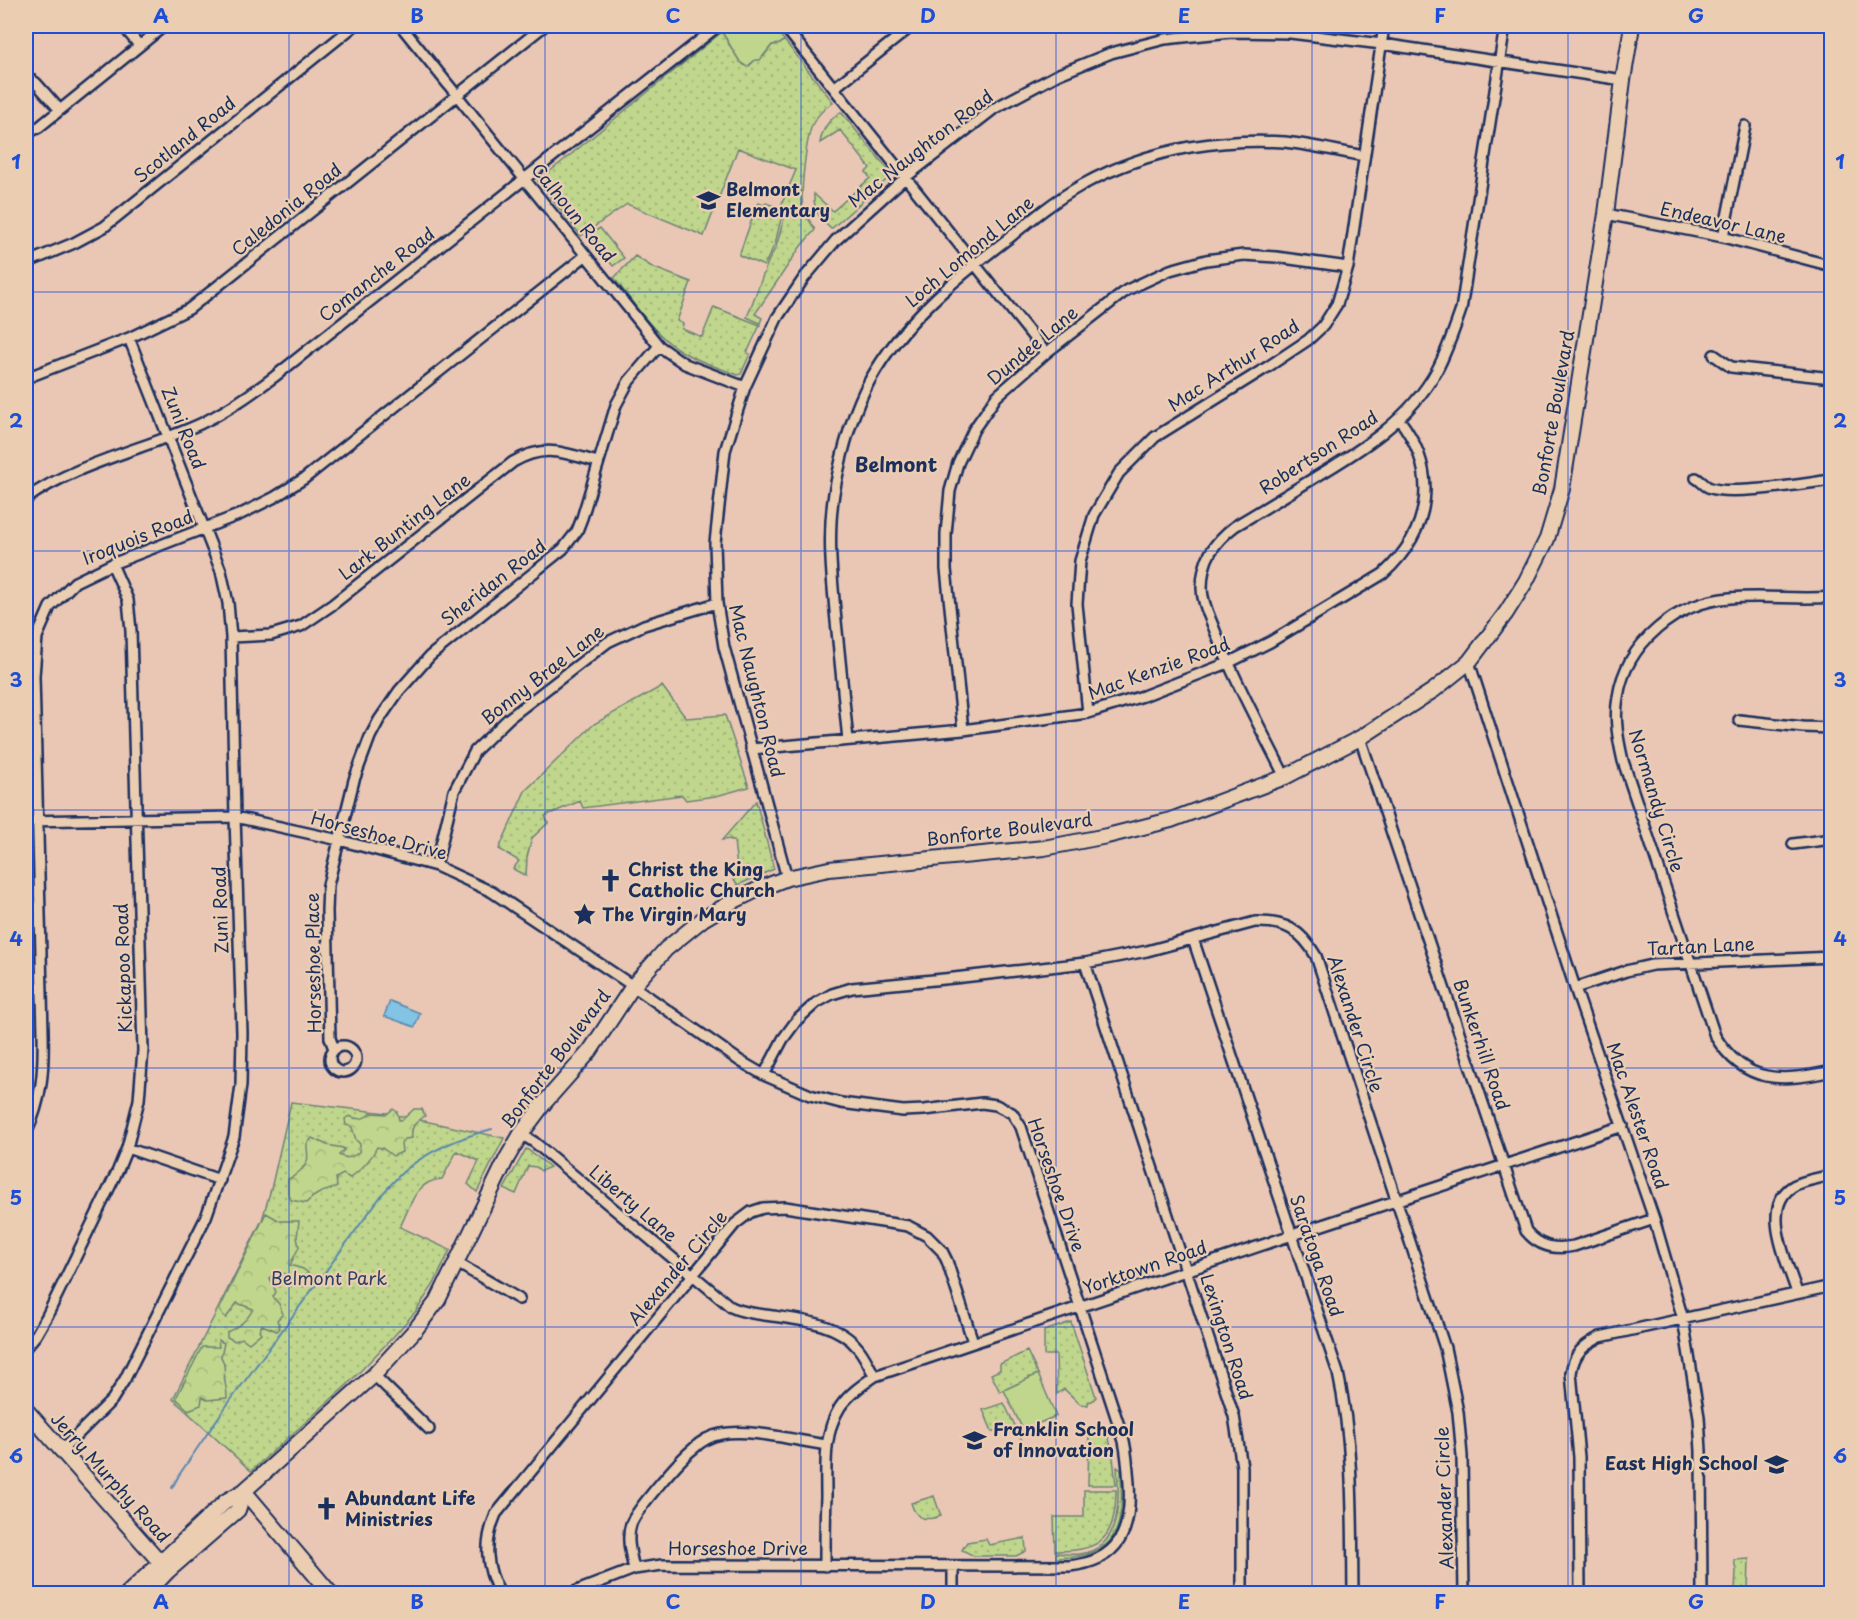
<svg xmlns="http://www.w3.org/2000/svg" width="1857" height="1619" font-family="'Playpen Sans',sans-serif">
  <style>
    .green { fill: url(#green-dots); stroke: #6d8275; stroke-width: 1.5 }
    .forest { fill: url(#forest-crowns); stroke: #6d8275; stroke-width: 1.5 }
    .pitch { fill: #bfd68c; stroke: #6d8275; stroke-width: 1.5 }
    .water { fill: #83c3e4; stroke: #5988ae; stroke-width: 1.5 }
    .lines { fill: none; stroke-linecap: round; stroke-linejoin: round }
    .stream { stroke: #5988ae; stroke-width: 2 }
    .street-casing { stroke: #1b2f5e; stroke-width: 14 }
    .secondary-casing { stroke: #1b2f5e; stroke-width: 18 }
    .street { stroke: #ebceb2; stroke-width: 9 }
    .secondary { stroke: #ebceb2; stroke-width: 14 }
    .grid { fill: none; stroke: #1d4ed8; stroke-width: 1.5; stroke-opacity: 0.55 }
    .labels { text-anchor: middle; stroke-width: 4.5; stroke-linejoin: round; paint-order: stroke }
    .street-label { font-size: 18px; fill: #1b2f5e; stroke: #ebceb2 }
    .poi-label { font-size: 18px; font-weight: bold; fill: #1b2f5e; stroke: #ebceb2; text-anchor: start }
    .park-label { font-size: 18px; fill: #2b4063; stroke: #ebceb2 }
    .neighbourhood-label { font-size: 20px; font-weight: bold; fill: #1b2f5e; stroke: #ebceb2 }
    .neatline { fill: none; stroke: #1d4ed8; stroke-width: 2 }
    .grid-label { font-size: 20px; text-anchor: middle; font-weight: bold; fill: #1d4ed8 }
  </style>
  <defs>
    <pattern id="green-dots" width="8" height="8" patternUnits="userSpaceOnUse" patternTransform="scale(1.5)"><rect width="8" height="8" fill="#bfd68c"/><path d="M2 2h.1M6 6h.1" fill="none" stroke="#a4b87b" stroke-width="1.8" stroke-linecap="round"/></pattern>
    <pattern id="forest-crowns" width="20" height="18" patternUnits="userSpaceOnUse" patternTransform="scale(1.5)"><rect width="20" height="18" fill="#bfd68c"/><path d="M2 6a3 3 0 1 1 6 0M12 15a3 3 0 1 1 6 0" fill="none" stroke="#a4b87b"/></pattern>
  </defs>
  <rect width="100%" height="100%" fill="#eac7b5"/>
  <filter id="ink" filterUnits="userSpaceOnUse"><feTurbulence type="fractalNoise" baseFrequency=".0167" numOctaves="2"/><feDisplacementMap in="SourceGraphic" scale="12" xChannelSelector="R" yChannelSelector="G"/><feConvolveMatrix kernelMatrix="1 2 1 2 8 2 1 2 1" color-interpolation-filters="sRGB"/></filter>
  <g filter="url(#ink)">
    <path class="green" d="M 722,32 L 740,62 L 749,66 L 755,60 L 764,56 L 772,45 L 780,44 L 784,40 L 833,102 C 825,108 818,114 813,123 C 806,138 800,193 803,209 L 780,213 L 757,205 L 758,203 L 764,205 L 766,203 L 780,208 L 796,170 L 738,148 L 704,236 L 627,204 L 581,236 L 538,181 Z
      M 841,112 L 891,173 L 891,176 L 831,229 C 820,219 813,209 814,194 L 833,211 L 870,178 L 866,172 L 870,168 L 840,130 L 820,143 C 822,130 829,119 841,112 Z
      M 756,208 L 773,214 L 782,215 L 775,244 L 764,266 L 739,255 Z
      M 804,211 L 815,230 L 801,246 L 755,314 L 762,318 L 760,323 L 747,317 L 768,262 L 776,247 L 785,215 Z
      M 635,256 L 652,267 L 691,282 L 677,321 L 683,324 L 682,329 L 702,337 L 714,307 L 760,325 L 747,353 L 750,354 L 741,374 L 738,375 C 719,368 699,362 681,351 C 653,334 634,303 614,278 Z
      M 662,686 L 686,718 L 725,715 L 749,787 L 716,796 L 686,800 L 682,795 L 583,808 L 580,801 L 545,816 L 548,823 L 532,838 L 527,857 L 526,876 L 513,869 L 519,861 L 499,849 L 525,791 L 594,724 Z
      M 756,801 L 774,869 L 738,885 L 726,869 L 737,867 L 734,841 L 731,841 L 731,839 L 722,840 Z
      M 291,1102 L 387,1113 L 504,1138 L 477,1192 L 468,1184 L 479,1161 L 457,1151 L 442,1179 C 415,1181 411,1205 400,1227 L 450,1250 L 434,1284 L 416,1311 L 393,1337 L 347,1385 L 251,1471 L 173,1399 L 262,1220 L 271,1189 Z
      M 526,1149 L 528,1150 L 550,1167 L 541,1171 L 536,1167 L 528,1166 L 516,1194 L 504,1189 Z
      M 1071,1322 L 1096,1397 L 1092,1401 L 1088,1402 L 1088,1405 L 1080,1404 L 1064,1389 L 1057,1394 L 1056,1355 L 1044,1355 L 1044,1331 Z
      M 1027,1351 L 1038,1374 L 1000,1392 L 991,1374 L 1000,1370 L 1000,1364 Z
      M 1004,1403 L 1021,1438 L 1010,1432 L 992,1431 L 983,1410 Z
      M 1089,1429 L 1107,1429 L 1113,1457 L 1116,1485 L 1088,1485 Z
      M 1117,1467 L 1121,1470 C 1123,1526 1122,1557 1056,1558 L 1056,1553 C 1064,1554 1072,1555 1080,1554 C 1123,1548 1119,1499 1117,1467 Z
      M 1084,1490 L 1116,1490 C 1116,1537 1102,1552 1055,1551 L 1054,1517 L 1084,1517 Z
      M 934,1496 L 941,1516 C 925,1521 916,1520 911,1503 Z
      M 1025,1538 L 1026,1551 L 1016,1556 L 974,1556 L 962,1550 L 967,1542 L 986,1539 L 989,1545 Z
      M 1749,1559 L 1748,1593 L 1735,1593 L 1736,1571 L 1734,1560 Z"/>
    <path class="forest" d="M 393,1109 L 397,1112 L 399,1120 L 402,1120 L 414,1109 L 422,1109 L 425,1116 C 416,1122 410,1126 412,1138 L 405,1139 L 401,1143 L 402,1152 L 393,1156 L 382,1148 L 377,1147 C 371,1160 362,1169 350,1178 L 343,1174 L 336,1178 L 337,1187 C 325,1191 315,1193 306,1203 L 291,1200 L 288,1192 L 288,1179 C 295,1177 295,1175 300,1171 C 311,1160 307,1158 307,1144 L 312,1138 L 327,1145 L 343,1148 L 344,1150 L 339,1155 C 347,1160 353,1157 359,1152 L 360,1144 L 356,1140 L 352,1127 L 346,1125 L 345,1119 L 349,1116 C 358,1120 363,1120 371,1113 L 387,1114 Z
      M 266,1213 L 280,1221 L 299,1221 L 297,1237 L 299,1247 L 290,1265 L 303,1269 L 313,1277 L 308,1284 C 303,1279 282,1273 274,1271 L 270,1278 L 276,1292 L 273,1297 L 279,1304 L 283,1314 L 277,1320 L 280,1328 L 277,1331 L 262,1325 L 259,1330 L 261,1333 L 249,1343 L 242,1338 L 235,1341 L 227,1337 L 227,1332 C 239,1326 247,1321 253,1309 L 237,1303 L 226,1318 L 221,1313 L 220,1308 Z
      M 218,1340 L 224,1343 L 221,1357 C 227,1366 223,1373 225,1382 C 226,1388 227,1391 227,1398 L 207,1400 L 202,1397 L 201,1405 L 188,1410 L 176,1398 L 202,1347 L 219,1347 Z"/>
    <path class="pitch" d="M 731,26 L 773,26 L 784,40 L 780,44 L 772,45 L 760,60 L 755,60 L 747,67 L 740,62 L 722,32 Z
      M 600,228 L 624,258 L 613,266 L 589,235 Z
      M 1038,1374 L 1056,1416 L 1023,1430 L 1004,1390 Z"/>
    <path class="water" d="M 390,1001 L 420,1013 L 415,1027 L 384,1016 Z"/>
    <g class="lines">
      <path class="stream" d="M 172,1488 L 179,1475 L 222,1412 L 384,1192 C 391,1185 397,1177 404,1171 C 428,1151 462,1137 492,1129"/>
      <defs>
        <path id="street" d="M 123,26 L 139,45
          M 401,26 L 659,346 L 685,364 L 745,387
          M 784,26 L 1046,353
          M 26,76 L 36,83 L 60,110
          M 834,88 L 912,26
          M 26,134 L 39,127 L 164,26
          M 1606,214 L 1723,237 L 1832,266
          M 1723,237 L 1745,126
          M 26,263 L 74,243 L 104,227 L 354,26
          M 1714,355 L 1731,367 L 1832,378
          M 26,378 L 129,338 L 189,309 L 544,26
          M 1696,478 C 1700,480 1704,485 1708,487 C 1728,497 1807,483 1832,480
          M 26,499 C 74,464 145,449 200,424 C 227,411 250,395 274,377 L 718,26
          M 1832,597 C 1798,600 1764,595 1730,598 C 1677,602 1626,643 1618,697 C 1614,719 1618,739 1623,761 L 1715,1036 C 1745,1085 1782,1082 1832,1071
          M 231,637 L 271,635 L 301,626 L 332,605 L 513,462 C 545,443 564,453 598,462
          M 1469,662 L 1575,988 L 1654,1219 L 1683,1319 L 1699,1417 L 1701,1451 L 1702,1594
          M 1088,713 L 1077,604 L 1080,561 L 1094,515 L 1119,473 L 1155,437 L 1269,366 L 1308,340 L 1323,326 L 1337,304 L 1348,267 L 1384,26
          M 1739,720 L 1803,727 L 1832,728
          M 963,730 L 946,569 L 946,534 L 950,491 L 958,463 L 974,429 L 997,396 L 1046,353 L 1127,290 L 1170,270 L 1206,260 L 1244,255 L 1276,257 L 1348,267
          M 1360,738 L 1526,1231 C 1539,1247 1555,1250 1574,1246 L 1654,1219
          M 848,740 C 844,700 840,661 836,621 C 832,578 827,536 834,493 C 841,455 851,414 870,380 C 903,321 956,278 1009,238 C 1032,219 1055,200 1082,185 C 1115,167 1152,154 1190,147 C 1220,142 1254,140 1285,142 C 1311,145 1338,151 1364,156
          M 751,749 L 963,730 L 1088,713 L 1143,696 L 1228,663 L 1270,642 L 1383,574 C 1432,530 1439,471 1399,419
          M 1285,777 C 1261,729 1235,682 1215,631 C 1210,617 1202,603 1202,588 C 1202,559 1214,542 1235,526 C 1262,510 1288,494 1314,478 C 1361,450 1410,420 1437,370 C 1447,351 1454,330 1461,310 L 1505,26
          M 26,821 L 235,817 L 339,840 L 436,866 L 492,892 L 633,986 L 740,1061 L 764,1075 L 810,1095 L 841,1103 L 903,1111 L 924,1110 L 982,1103 L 996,1105 L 1012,1113 L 1021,1127 L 1124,1441 C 1127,1455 1128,1469 1129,1483 C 1132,1530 1120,1561 1069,1566 L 662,1565 L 634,1569 L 569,1594
          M 1793,844 L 1832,839
          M 436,866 L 454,791 L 475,751 L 509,718 L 608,642 L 644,625 L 717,603
          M 787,878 L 724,647 L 717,603 L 715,543 L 725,451 L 745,387 L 777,318 L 804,278 L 836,240 L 906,177 L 995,108 L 1059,74 L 1111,53 L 1165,39 L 1231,32 L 1290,33 L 1382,44 L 1623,80
          M 1193,939 L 1338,1373 C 1354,1446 1352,1519 1353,1594
          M 1085,963 L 1234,1416 L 1242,1467 L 1242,1594
          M 1575,988 L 1626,971 L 1652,965 L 1832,957
          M330 1059a13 13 0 1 1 26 0a13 13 0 1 1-26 0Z
          M 334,1049 L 330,1038 L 327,911 L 328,885 L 354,780 L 370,737 L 379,720 L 399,691 L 430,656 L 563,549 L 577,531 L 582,518 L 616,405 L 629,381 L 659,346
          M 764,1075 L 783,1039 L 797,1020 L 816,1003 L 832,994 L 852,988 L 954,978 L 1085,963 L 1147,951 L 1255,922 C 1285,921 1301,930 1316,956 L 1445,1348 L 1458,1412 L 1462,1456 L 1464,1594
          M 26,1134 C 42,1099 44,1071 43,1033 L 34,676 L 37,637 L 50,607 L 75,582 L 112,564 L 241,514 L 275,497 L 305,478 L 585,256
          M 521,1134 L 534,1142 L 731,1307 C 743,1313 758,1314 772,1316 C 802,1320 838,1323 858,1348 C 865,1356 869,1367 875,1376
          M 127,1148 L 220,1180
          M 457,1263 L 519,1299
          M 1797,1293 C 1788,1263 1758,1205 1795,1185 C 1806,1180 1820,1178 1832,1175
          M 26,1347 L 36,1335 L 47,1316 L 118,1170 L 127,1148 L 139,1100 L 143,1050 L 131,631 L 128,600 L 112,564
          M 374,1375 L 429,1429
          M 62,1450 L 112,1400 L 125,1379 L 206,1217 L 234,1137 L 241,1085 L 242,1033 L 235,817 L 231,637 L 228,603 L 221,571 L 129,338
          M 825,1566 C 825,1543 825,1520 826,1497 C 826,1466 823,1434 840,1407 C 849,1394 862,1385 875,1376 L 1292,1235 L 1623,1126
          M 634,1569 C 631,1555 626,1539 631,1524 C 636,1510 680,1459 693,1449 C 701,1441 710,1436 721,1434 C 749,1428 798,1441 827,1445
          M 500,1594 C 485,1567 484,1542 496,1514 L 735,1224 L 751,1212 L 763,1208 L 785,1207 L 908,1226 L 927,1236 L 942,1251 L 947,1261 L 973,1342
          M 953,1594 L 953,1567
          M 1580,1594 L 1579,1457 L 1571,1373 C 1574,1353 1583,1346 1600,1337 L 1832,1286"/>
        <path id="secondary" d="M 26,1410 L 168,1571
          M 244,1491 L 331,1594
          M 127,1594 L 226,1501 L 244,1491 L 374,1375 L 415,1330 L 438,1300 L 507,1158 L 521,1134 L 545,1102 L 590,1051 L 633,986 L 666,949 L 703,919 L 732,902 L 759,889 L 787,878 L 829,869 L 1044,848 L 1107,836 L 1171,820 L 1285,777 L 1360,738 L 1434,690 L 1469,662 L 1506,613 L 1526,581 L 1547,539 L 1562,489 L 1606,214 L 1623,80 L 1632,26
          M 146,1594 L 168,1571 L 238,1510 L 244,1491"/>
      </defs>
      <use href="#street" class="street-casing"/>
      <use href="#secondary" class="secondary-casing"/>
      <use href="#street" class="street"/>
      <use href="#secondary" class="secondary"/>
    </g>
  </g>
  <path class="grid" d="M 289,26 L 289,1594M 545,26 L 545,1594M 801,26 L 801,1594M 1056,26 L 1056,1594M 1312,26 L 1312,1594M 1568,26 L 1568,1594M 26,292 L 1832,292M 26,551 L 1832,551M 26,810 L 1832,810M 26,1068 L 1832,1068M 26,1327 L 1832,1327"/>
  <defs>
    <symbol id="school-bare" viewBox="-9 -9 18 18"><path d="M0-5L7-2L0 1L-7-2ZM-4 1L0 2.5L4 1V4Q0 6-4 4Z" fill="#1b2f5e" stroke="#ebceb2" stroke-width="2.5" paint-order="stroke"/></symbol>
    <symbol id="church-bare" viewBox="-9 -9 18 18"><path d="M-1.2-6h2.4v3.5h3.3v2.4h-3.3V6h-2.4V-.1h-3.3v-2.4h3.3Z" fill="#1b2f5e" stroke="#ebceb2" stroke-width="2.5" paint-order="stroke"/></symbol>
    <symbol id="sight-bare" viewBox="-9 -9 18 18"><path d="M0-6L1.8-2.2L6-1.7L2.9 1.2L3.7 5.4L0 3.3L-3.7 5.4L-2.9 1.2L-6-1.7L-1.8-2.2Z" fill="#1b2f5e" stroke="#ebceb2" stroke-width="2.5" paint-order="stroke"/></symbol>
  </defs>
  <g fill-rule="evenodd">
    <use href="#school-bare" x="692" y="184" width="33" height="33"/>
    <use href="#church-bare" x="594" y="864" width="33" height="33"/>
    <use href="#sight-bare" x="568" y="898" width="33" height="33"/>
    <use href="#school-bare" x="958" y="1424" width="33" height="33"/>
    <use href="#school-bare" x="1760" y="1448" width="33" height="33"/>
    <use href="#church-bare" x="310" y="1492" width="33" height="33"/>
  </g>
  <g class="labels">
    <g class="street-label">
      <text transform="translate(185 140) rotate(-39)" y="6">Scotland Road</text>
      <text transform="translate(921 149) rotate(-38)" y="6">Mac Naughton Road</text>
      <text transform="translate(287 210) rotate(-39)" y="6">Caledonia Road</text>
      <text transform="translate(573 213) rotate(51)" y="6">Calhoun Road</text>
      <text transform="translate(1723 223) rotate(13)" y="6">Endeavor Lane</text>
      <text transform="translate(970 252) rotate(-40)" y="6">Loch Lomond Lane</text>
      <text transform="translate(377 275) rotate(-38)" y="6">Comanche Road</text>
      <text transform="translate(1033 346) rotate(-40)" y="6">Dundee Lane</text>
      <text transform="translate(1234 366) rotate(-33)" y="6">Mac Arthur Road</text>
      <text transform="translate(1554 413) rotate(-80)" y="6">Bonforte Boulevard</text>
      <text transform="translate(183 428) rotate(68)" y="6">Zuni Road</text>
      <text transform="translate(1319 453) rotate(-33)" y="6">Robertson Road</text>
      <text transform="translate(405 527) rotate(-38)" y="6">Lark Bunting Lane</text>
      <text transform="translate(138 538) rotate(-22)" y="6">Iroquois Road</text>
      <text transform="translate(494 583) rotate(-38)" y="6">Sheridan Road</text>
      <text transform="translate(1159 669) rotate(-20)" y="6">Mac Kenzie Road</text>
      <text transform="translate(543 675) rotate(-38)" y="6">Bonny Brae Lane</text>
      <text transform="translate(756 691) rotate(76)" y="6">Mac Naughton Road</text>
      <text transform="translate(1656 801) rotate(73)" y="6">Normandy Circle</text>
      <text transform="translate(1009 830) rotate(-7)" y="6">Bonforte Boulevard</text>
      <text transform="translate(379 836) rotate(15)" y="6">Horseshoe Drive</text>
      <text transform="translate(221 910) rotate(-92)" y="6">Zuni Road</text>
      <text transform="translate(1701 947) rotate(-3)" y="6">Tartan Lane</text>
      <text transform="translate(314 963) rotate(-91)" y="6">Horseshoe Place</text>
      <text transform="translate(124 968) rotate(-92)" y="6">Kickapoo Road</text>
      <text transform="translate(1355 1024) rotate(72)" y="6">Alexander Circle</text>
      <text transform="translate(1481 1045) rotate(71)" y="6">Bunkerhill Road</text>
      <text transform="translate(556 1059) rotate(-53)" y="6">Bonforte Boulevard</text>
      <text transform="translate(1637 1116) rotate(71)" y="6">Mac Alester Road</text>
      <text transform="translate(1056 1185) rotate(71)" y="6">Horseshoe Drive</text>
      <text transform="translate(633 1204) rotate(40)" y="6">Liberty Lane</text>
      <text transform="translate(1316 1256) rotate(71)" y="6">Saratoga Road</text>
      <text transform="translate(678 1268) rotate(-50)" y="6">Alexander Circle</text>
      <text transform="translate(1145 1268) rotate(-19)" y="6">Yorktown Road</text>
      <text transform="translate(1226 1337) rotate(72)" y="6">Lexington Road</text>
      <text transform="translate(110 1478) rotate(48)" y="6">Jerry Murphy Road</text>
      <text transform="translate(1445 1498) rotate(-92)" y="6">Alexander Circle</text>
      <text x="738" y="1555">Horseshoe Drive</text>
    </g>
    <g class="poi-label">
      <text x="726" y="196">Belmont<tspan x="726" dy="21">Elementary</tspan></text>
      <text x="628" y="876">Christ the King<tspan x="628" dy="21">Catholic Church</tspan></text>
      <text x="602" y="921">The Virgin Mary</text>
      <text x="993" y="1436">Franklin School<tspan x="993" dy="21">of Innovation</tspan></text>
      <text x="1758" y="1470" text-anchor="end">East High School</text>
      <text x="345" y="1505">Abundant Life<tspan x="345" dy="21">Ministries</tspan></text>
    </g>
    <g class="park-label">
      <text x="329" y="1285">Belmont Park</text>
    </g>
    <g class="neighbourhood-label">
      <text x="896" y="472">Belmont</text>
    </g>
  </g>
  <rect width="1857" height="1619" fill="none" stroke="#ebceb2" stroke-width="66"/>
  <rect x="33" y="33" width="1791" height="1553" class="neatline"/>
  <g class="grid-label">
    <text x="161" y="23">A</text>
    <text x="417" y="23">B</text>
    <text x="673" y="23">C</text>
    <text x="928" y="23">D</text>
    <text x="1184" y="23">E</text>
    <text x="1440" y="23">F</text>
    <text x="1696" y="23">G</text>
    <text x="16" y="169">1</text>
    <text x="1840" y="169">1</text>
    <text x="16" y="428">2</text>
    <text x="1840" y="428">2</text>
    <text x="16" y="687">3</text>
    <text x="1840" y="687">3</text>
    <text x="16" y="946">4</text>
    <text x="1840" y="946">4</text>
    <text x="16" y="1205">5</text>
    <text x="1840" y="1205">5</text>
    <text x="16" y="1463">6</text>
    <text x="1840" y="1463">6</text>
    <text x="161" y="1609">A</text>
    <text x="417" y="1609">B</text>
    <text x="673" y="1609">C</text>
    <text x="928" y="1609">D</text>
    <text x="1184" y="1609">E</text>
    <text x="1440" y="1609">F</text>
    <text x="1696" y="1609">G</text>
  </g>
</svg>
